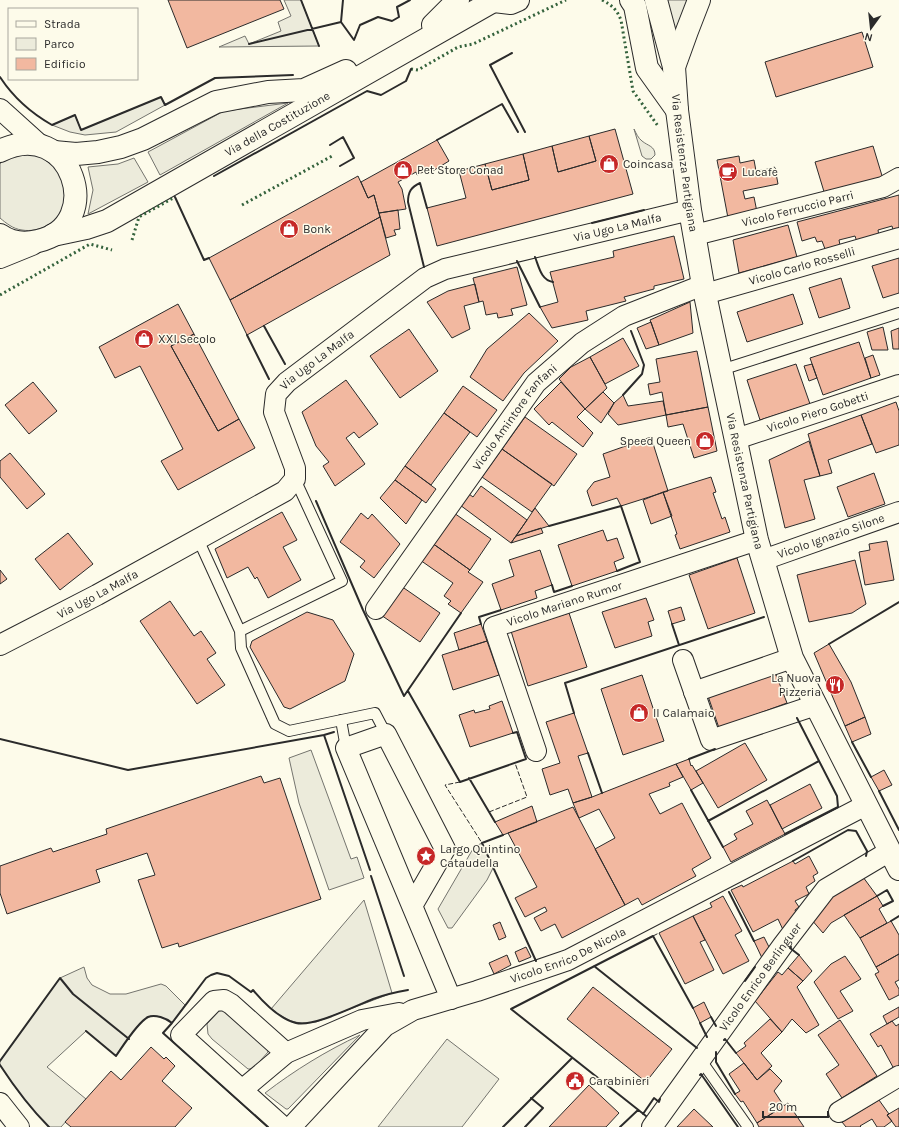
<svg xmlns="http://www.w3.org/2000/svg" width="899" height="1127" font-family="Karla,sans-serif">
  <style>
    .green { fill: #ecebdb; stroke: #74746e }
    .building { fill: #f2b8a0; stroke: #2b2b2b }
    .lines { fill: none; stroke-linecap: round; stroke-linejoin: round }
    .service-casing { stroke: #2b2b2b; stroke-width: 12 }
    .minor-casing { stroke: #2b2b2b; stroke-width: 22 }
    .tertiary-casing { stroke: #2b2b2b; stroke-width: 24 }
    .secondary-casing { stroke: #2b2b2b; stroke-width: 24 }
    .service { stroke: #fdfbea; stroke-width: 10 }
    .minor { stroke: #fdfbea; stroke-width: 20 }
    .tertiary { stroke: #fdfbea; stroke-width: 22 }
    .secondary { stroke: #fdfbea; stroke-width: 22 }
    .hedge { stroke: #34623c; stroke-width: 3; stroke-dasharray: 2 3; stroke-linecap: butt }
    .fence { stroke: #2b2b2b; stroke-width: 1; stroke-dasharray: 5 2; stroke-linecap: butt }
    .wall { stroke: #2b2b2b; stroke-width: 2 }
    .labels { text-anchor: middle; stroke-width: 3; stroke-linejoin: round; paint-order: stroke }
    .street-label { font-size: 12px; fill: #2b2b2b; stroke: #fdfbea }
    .poi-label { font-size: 12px; fill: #2b2b2b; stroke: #fdfbea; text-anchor: start }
  </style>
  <rect width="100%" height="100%" fill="#fdfbea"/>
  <path class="green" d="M 284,0 L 301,0 L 319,46 L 219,47 L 245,36 L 249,44 L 281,31 L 278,22 L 291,16 Z
    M 665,0 L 689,0 L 674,35 Z
    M 161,97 L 165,105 L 116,132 L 85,135 L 70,132 L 52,125 L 75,115 L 81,130 Z
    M 288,103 L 160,175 L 148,152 L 224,111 Z
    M 634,129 C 636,133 638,138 642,141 C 648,146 655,146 655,155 L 651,159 L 646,159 L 642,156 Z
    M 25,152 L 49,157 L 66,178 C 66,187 68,199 65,206 C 59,223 39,233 22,230 C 13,229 6,223 0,218 L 0,164 L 3,161 Z
    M 134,158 L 148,182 L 88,214 L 93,190 L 88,167 L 118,164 Z
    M 311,750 L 351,859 L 357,857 L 364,878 L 329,890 L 299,803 L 289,758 Z
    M 482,843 L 493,868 L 487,880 L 452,928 L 448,928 L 438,909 L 474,847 Z
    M 364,900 L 392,993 L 316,1022 C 295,1025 288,1021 271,1009 Z
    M 84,967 L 87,978 L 92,985 L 110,994 L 126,994 L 161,984 L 166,986 L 185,1005 L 172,1023 C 166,1018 155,1014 148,1017 C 137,1023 123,1046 116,1056 L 86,1031 L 47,1067 L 86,1099 L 61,1127 L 49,1127 C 30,1108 15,1088 0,1065 L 0,1061 L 60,978 Z
    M 223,1010 L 267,1047 L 268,1052 L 253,1069 L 248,1069 L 212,1039 L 208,1034 L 207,1024 L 219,1011 Z
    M 360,1035 L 288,1109 L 286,1109 L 265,1093 C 295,1070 326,1051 360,1035 Z
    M 447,1039 L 499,1079 L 462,1127 L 378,1127 Z"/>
  <path class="building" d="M 168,0 L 280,0 L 284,9 L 187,48 Z
    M 862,32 L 873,67 L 776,97 L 765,62 Z
    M 615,129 L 633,194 L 437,246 L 427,208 L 466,198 L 459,171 L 485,164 L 492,190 L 529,180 L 523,154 L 552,146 L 558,172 L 596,161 L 589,136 Z
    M 589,136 L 596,161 L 558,172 L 552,146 Z
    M 437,140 L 449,161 L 431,172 L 429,169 L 417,175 L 416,172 L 398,182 L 402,189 L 406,209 L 379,213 L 374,195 L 368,198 L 361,182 Z
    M 873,146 L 883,179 L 825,195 L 815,162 Z
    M 523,154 L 529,180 L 492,190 L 485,164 Z
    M 739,156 L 740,163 L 754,160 L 756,171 L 775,168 L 778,184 L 743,191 L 745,199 L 754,197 L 757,212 L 728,218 L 717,160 Z
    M 358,176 L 368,198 L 374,195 L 380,217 L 230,300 L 209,258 Z
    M 899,195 L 899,228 L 893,230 L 892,226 L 878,230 L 879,236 L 857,242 L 855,236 L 839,240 L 840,245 L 825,249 L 822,241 L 817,242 L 815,237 L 802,241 L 797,222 Z
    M 398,210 L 400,229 L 394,230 L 396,235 L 386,238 L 379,213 Z
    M 380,217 L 390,255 L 247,335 L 230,300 Z
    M 788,225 L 797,257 L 739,273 L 733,240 Z
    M 674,236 L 684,279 L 654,286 L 654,289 L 624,297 L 626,301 L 586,311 L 588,320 L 552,328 L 540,307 L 558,302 L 550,272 L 614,257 L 613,251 Z
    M 899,258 L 899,293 L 883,298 L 872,266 Z
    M 517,267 L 527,305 L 511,309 L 513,315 L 498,318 L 497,313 L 486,315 L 483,301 L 479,302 L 473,278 Z
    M 841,278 L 850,308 L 819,318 L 809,288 Z
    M 475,284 L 479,302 L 464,306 L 470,329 L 452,338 L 427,302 L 448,291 Z
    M 793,294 L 803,324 L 747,342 L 737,312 Z
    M 690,302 L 693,333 L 659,345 L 650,320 Z
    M 178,304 L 194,334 L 171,346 L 218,431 L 239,419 L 255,448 L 178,490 L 161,461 L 183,449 L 140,366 L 115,378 L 99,347 Z
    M 529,313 L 558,341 L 524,373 L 503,401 L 470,377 L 487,349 Z
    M 651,322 L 659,345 L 646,349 L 637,328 Z
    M 883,327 L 888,350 L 872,350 L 867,332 Z
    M 899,328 L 899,349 L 893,349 L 891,331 Z
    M 409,329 L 438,371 L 400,398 L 370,356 Z
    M 194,334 L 239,419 L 218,431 L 171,346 Z
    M 623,338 L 639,366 L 605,384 L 590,357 Z
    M 859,342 L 871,378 L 823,395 L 810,358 Z
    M 697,351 L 708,407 L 666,415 L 662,392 L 650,395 L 648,384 L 660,382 L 656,359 Z
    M 873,355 L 880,375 L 871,378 L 865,358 Z
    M 590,357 L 607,388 L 585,409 L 559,379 L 571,367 Z
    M 796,364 L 810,404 L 760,420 L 747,380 Z
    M 812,364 L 817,378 L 809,381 L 804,366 Z
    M 346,380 L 378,424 L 359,438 L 354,432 L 346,438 L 365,464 L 335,486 L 323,466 L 329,462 L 316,446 L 302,412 Z
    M 33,382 L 57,411 L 29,434 L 5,405 Z
    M 561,382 L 585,409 L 577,417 L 593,433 L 583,447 L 552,422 L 549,425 L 534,409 Z
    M 463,386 L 497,410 L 477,437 L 444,413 Z
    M 603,392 L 614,403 L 601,423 L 585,409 Z
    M 623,395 L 628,406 L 663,401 L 666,415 L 618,425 L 608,414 L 614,403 Z
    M 896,402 L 899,411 L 899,445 L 876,453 L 861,415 Z
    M 708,407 L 717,451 L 694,458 L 683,424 L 668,427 L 666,415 Z
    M 444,413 L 470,432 L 431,485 L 405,466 Z
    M 861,415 L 872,444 L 828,460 L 832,473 L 820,476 L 808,434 Z
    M 525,417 L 577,454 L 554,486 L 502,449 Z
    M 651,437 L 668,491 L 621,506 L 617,498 L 592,506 L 587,491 L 594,482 L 610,477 L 603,454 Z
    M 809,441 L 820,476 L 804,480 L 815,519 L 785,528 L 769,460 Z
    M 502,449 L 552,484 L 532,512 L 482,477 Z
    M 10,453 L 45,494 L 27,509 L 0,477 L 0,461 Z
    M 405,466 L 436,489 L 426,503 L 395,480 Z
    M 874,473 L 885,504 L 848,517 L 837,487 Z
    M 711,477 L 716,492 L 713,493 L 722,519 L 725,517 L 730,532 L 680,549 L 675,535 L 677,534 L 663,492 Z
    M 395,480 L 422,500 L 406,524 L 380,498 Z
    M 481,486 L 527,520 L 511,543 L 460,505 L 469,494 L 473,497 Z
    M 663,492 L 672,516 L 651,524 L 643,500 Z
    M 535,508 L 549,526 L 516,536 L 527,520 Z
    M 282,512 L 297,540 L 283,547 L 301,580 L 268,598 L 257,577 L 255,579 L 248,567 L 227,578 L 215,549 Z
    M 361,513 L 368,519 L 372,514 L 400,544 L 374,578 L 360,567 L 365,561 L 340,542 Z
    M 454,513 L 491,539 L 470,570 L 432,543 Z
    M 541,528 L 543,533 L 511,543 L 516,536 Z
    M 603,530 L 607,541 L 617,538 L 624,558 L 614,562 L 617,571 L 572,586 L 558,545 Z
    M 68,533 L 93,564 L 60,590 L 35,559 Z
    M 887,541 L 894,580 L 865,585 L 859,552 L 870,550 L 869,544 Z
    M 432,543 L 470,570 L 468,572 L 483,582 L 461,613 L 448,604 L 451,601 L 444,596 L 453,583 L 420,560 Z
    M 540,550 L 552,585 L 535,591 L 537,598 L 501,610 L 492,584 L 514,576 L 509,560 Z
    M 737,558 L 755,613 L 708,629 L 689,575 Z
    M 855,560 L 866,604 L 852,613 L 809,622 L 797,575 Z
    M 0,570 L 7,579 L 0,584 Z
    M 401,586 L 440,613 L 420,642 L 381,615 Z
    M 646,598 L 654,620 L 648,622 L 652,636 L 615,648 L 602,612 Z
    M 170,601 L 194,636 L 201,631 L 216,653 L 207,659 L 225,685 L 197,704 L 140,621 Z
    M 681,607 L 685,620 L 672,624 L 668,611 Z
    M 307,612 L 333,620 L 354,654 L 345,681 L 290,709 L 284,707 L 250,647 L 252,641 Z
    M 569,613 L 587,667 L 528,686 L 511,631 Z
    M 481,624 L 487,641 L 459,650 L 454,633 Z
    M 487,641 L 499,675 L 453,690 L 442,655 Z
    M 829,644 L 851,682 L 865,717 L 845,726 L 814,653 Z
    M 775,672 L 787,703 L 719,728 L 708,696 Z
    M 642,675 L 664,741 L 623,755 L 601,689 Z
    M 502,701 L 513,733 L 470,747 L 459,715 L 474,710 L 475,713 L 490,709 L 489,706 Z
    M 574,713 L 588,753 L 578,756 L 592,797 L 573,803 L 568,789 L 550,795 L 542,769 L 560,763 L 546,722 Z
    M 865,717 L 871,734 L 852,742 L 845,726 Z
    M 745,743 L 767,780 L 718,808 L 696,771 Z
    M 689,759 L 691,766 L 692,765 L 703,783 L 691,790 L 676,764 Z
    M 676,764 L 683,777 L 669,783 L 670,786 L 649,794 L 660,814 L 682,803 L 711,858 L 692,869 L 696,876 L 642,905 L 638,898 L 625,905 L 595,849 L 615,838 L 599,809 L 579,818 L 573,803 L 592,797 Z
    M 884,770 L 892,785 L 879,791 L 871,777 Z
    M 261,776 L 264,783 L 280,778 L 321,899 L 179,947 L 178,943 L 162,948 L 138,880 L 155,875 L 147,853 L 96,870 L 100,882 L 7,914 L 0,893 L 0,866 L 51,848 L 53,852 L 107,834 L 106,829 Z
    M 810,784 L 822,808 L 782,829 L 770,805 Z
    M 767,800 L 785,834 L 731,862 L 723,847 L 737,839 L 734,834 L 753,824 L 746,811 Z
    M 532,806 L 537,822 L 503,835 L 495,822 Z
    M 573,807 L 625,905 L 562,938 L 555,924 L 541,931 L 534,918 L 547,911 L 545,907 L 525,917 L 515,898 L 537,887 L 508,833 Z
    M 809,856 L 818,873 L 813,876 L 815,881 L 806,887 L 809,894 L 795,901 L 799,907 L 795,910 L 797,916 L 784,932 L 778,919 L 753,932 L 731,890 L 742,885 L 743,887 L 793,861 L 795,864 Z
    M 863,877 L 877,896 L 831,923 L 823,933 L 811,919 L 830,895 Z
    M 723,896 L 742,931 L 735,935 L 749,961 L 723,974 L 693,916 L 712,907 L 710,903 Z
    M 877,896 L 883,906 L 879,909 L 887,923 L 860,938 L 844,915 Z
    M 693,916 L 705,940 L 700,942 L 714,970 L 685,984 L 659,933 Z
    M 891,921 L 899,935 L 899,954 L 876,967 L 860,938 Z
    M 500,922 L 506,937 L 499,940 L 493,925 Z
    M 764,937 L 770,949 L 762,958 L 754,941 Z
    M 526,947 L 531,957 L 519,962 L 515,952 Z
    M 899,954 L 899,980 L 895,982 L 899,989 L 899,995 L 889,1000 L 875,974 L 879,972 L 876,967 Z
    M 507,955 L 511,965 L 494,974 L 489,963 Z
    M 799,955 L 812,971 L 803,981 L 788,968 Z
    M 845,956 L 861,979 L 840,991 L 853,1011 L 838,1019 L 814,982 L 831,964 Z
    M 788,968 L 803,981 L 797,987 L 819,1025 L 806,1033 L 792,1019 L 782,1032 L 755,1001 L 778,972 L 782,975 Z
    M 593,987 L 672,1049 L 646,1082 L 567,1019 Z
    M 704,1002 L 711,1017 L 700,1023 L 693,1008 Z
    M 899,1007 L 899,1017 L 887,1024 L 883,1016 Z
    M 770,1019 L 782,1032 L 761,1053 L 772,1066 L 757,1080 L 736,1053 L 746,1046 L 744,1043 Z
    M 840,1020 L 877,1076 L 842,1098 L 826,1074 L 839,1065 L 818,1035 Z
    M 892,1021 L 896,1026 L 899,1024 L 899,1066 L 894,1069 L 881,1045 L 878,1047 L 870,1034 Z
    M 151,1047 L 164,1059 L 166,1057 L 175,1066 L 162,1081 L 192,1108 L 175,1127 L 71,1127 L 65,1122 L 111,1071 L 121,1080 Z
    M 744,1063 L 757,1080 L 770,1069 L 782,1081 L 774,1091 L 784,1106 L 757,1123 L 743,1101 L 741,1102 L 735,1094 L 740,1091 L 729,1074 Z
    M 589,1085 L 619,1113 L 606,1127 L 549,1127 Z
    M 879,1100 L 889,1114 L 887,1115 L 892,1121 L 884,1127 L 877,1127 L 872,1119 L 860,1126 L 861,1127 L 846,1127 L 842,1122 Z
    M 788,1103 L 804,1127 L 759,1127 L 757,1123 Z
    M 899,1108 L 899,1127 L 896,1127 L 887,1115 Z
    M 694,1109 L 713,1127 L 677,1127 Z"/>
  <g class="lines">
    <defs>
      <path id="service" d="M 721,370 L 899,313
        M 198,539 L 240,631 L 342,581 L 295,479
        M 240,631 L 241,648 L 275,724 L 289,731 L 375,713 L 386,734
        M 341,720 L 346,748
        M 700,1059 L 748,1127"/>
      <g id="minor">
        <path d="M 0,109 L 41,146"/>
        <path id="s1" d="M 695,235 L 883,187 L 899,178"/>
        <path id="s2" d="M 705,294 L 899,238"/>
        <path id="s3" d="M 736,439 L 899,385"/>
        <path id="s4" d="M 763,560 L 899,512"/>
        <path id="s5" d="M 376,609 L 536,383 L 582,343 L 624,316 L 703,285"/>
        <path id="s6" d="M 0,645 L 97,595 L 285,491 L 295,479 L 295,468 L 274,412 L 276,394 L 287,382 L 425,278 L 445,269 L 690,210"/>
        <path d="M 683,660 L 711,740 L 816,705"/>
        <path d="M 694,692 L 792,658"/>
        <path id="s7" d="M 536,751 L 494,627 L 757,540"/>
        <path d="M 412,906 L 445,849 L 386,734 L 346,748 L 451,999"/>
        <path d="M 242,1090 L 286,1053 L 362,1020 L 399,1013"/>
        <path d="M 0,1103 L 19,1127"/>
        <path d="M 839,1112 L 899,1076"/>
        <path d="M 283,1127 L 181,1035 L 214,1001 L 224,1000 L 231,1004 L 286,1053"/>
        <path id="s8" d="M 291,1127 L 385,1026 L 413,1010 L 477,991 L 568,960 L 866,805"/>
        <path id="s9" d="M 652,1127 L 783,945 L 826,889 L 890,851"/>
      </g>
      <g id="tertiary">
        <path d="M 631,0 L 635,6 L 647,68 L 677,110"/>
        <path id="s10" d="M 656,0 L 674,67 L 677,110 L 690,210 L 703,285 L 757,540 L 792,658 L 899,869"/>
        <path d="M 494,1 L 511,3 L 518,0"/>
        <path d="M 433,25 L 458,0"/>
        <path d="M 674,67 L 687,31 L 699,0"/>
      </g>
      <g id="secondary">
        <path d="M 0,151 C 72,115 107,225 38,241 C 25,244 11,243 0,235"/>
        <path d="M 54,152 L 76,154 L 98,152 L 121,147 L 143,139 L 216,102 L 268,92 L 304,90 L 346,71"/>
        <path id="s11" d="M 53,235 L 86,228 L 107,221 L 495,0"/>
        <path d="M 0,257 L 32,244"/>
      </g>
    </defs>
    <use href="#service" class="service-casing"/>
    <use href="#minor" class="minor-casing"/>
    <use href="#tertiary" class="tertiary-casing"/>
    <use href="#secondary" class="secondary-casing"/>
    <use href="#service" class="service"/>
    <use href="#minor" class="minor"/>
    <use href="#tertiary" class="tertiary"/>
    <use href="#secondary" class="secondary"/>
    <path class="hedge" d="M 602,0 C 612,5 617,10 621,20 L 633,91 L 658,126
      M 411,69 L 418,70 L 458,47 L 473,44 L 566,0
      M 242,205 L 334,155
      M 132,240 L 139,217 L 175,197
      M 0,295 L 90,244 L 112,250"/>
    <path class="fence" d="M 460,782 L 445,785 L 482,843
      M 489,812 L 527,797 L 515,763
      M 653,936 L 659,933"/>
    <path class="wall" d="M 301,0 L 319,46
      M 343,0 L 341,22 L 354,40 L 360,25 L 378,17 L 392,21 L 399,17 L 397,7 L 410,0
      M 249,44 L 341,22
      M 512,53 L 490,65 L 525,132
      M 0,77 C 13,97 31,113 52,125 L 75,115 L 81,130 L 161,97 L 165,105 L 215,78 L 293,75
      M 437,140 L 502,104 L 518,132
      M 330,145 L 343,137 L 354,158 L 340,166
      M 214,176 L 367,91 L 381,95 L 406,81 L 411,69
      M 175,197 L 204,260 L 209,258
      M 592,223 L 644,210
      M 535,257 C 539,267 541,280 553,282
      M 517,261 L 540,307
      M 424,267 L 408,202 C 408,192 411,187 420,183 L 427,208
      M 264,326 L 285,364
      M 247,335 L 269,379
      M 623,395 L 642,374 L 644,365 L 631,331
      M 316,501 L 363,610 L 404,696 L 461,613
      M 549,526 L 621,506 L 640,562 L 617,571
      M 552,585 L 554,592 L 572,586
      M 481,624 L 479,617 L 501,610
      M 672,624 L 679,645
      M 829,644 L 899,602
      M 408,691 L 460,782 L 526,759 L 517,732 L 513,733
      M 574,713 L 565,683 L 764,617
      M 324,735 L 334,732
      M 0,739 L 128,770 L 324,735 L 370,870
      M 852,742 L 871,777
      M 588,753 L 602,793
      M 689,759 L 715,749
      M 469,778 L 495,822
      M 691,790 L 723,847
      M 879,791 L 899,830
      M 708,821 L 819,761
      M 785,834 L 838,807 L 837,796 L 797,718
      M 503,835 L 482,843 L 536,961
      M 793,861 L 848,830 L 856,831 L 867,851 L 866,856
      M 371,876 L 404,976
      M 729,892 L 754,941
      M 877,896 L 887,890 L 893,901 L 883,906
      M 891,921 L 899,916
      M 791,947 L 790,948 L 799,955
      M 594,966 L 697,1048
      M 745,981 L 755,967
      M 711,1017 L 716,1026
      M 172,1023 L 163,1033 L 268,1127
      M 700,1023 L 707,1037
      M 86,1031 L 116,1056 C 123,1046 137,1023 148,1017 C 155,1014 166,1018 172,1023 L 206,978 L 211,975 L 217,973 L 229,976 L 251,992 L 253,990 C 264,1003 279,1019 296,1023 C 314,1027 355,1006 373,999 C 384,995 396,992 408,990
      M 724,1040 L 725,1039 L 736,1053
      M 716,1052 L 716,1062 L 735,1094
      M 0,1061 L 60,978 L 73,994 L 129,1039
      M 0,1065 C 15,1088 30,1108 49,1127
      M 700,1075 L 701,1074 L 738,1127
      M 643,1114 L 654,1098 L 659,1102 L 660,1099
      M 646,1116 L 511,1009 L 653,936 L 693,1008
      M 503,1127 L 572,1058
      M 525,1127 L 543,1108 L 531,1098
      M 620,1127 L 638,1110"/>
  </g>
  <defs>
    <symbol id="shop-disc" viewBox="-11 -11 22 22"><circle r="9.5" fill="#c62828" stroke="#fdfbea"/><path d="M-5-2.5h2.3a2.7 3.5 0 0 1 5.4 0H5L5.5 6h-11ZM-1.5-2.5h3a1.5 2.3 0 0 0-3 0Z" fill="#fff"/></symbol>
    <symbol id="cafe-disc" viewBox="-11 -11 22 22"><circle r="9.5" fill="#c62828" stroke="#fdfbea"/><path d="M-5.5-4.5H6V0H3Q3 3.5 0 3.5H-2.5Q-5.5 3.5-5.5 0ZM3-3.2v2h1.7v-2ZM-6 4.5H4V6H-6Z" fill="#fff"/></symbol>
    <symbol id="restaurant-disc" viewBox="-11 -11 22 22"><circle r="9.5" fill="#c62828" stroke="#fdfbea"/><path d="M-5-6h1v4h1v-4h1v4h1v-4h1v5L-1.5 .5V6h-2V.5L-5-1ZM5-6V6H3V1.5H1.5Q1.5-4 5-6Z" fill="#fff"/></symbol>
    <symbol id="sight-disc" viewBox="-11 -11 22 22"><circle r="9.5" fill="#c62828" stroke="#fdfbea"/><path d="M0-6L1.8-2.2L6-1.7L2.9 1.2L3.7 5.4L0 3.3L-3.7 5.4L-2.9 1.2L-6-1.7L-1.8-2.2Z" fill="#fff"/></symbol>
    <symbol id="civic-disc" viewBox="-11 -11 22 22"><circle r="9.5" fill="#c62828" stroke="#fdfbea"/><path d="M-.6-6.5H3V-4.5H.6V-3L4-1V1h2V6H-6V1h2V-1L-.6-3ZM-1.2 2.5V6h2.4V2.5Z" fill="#fff"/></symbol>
  </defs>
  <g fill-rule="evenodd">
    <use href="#shop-disc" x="598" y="153" width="22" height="22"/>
    <use href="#shop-disc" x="392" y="159" width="22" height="22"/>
    <use href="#cafe-disc" x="717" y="161" width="22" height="22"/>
    <use href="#shop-disc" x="278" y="218" width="22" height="22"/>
    <use href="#shop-disc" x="133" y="328" width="22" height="22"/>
    <use href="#shop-disc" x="694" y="430" width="22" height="22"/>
    <use href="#restaurant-disc" x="824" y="674" width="22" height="22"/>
    <use href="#shop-disc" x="628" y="702" width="22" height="22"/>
    <use href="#sight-disc" x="415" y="845" width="22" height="22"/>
    <use href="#civic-disc" x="564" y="1070" width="22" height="22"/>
  </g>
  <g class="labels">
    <g class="street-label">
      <text dy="4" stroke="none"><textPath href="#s11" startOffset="252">Via della Costituzione</textPath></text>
      <text dy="4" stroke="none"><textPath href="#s10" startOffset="166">Via Resistenza Partigiana</textPath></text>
      <text dy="4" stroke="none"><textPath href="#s1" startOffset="106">Vicolo Ferruccio Parri</textPath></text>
      <text dy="4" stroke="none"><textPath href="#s6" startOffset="817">Via Ugo La Malfa</textPath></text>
      <text dy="4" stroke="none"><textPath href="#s2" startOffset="101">Vicolo Carlo Rosselli</textPath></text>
      <text dy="4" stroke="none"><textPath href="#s6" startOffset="482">Via Ugo La Malfa</textPath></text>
      <text dy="4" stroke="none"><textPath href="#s3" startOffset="86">Vicolo Piero Gobetti</textPath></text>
      <text dy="4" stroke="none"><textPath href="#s5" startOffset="237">Vicolo Amintore Fanfani</textPath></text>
      <text dy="4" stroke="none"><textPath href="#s10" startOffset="490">Via Resistenza Partigiana</textPath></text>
      <text dy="4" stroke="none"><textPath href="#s4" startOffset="72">Vicolo Ignazio Silone</textPath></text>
      <text dy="4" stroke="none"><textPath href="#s6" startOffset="110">Via Ugo La Malfa</textPath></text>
      <text dy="4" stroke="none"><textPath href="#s7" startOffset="205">Vicolo Mariano Rumor</textPath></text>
      <text dy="4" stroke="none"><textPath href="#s8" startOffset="335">Vicolo Enrico De Nicola</textPath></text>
      <text dy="4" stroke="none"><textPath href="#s9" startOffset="185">Vicolo Enrico Berlinguer</textPath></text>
    </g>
    <g class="poi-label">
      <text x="623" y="168">Coincasa</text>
      <text x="417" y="174">Pet Store Conad</text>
      <text x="742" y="176">Lucafè</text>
      <text x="303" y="233">Bonk</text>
      <text x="158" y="343">XXI Secolo</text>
      <text x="691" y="445" text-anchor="end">Speed Queen</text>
      <text x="821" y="682" text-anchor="end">La Nuova<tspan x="821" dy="14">Pizzeria</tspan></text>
      <text x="653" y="717">Il Calamaio</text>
      <text x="440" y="853">Largo Quintino<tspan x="440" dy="14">Cataudella</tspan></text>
      <text x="589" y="1085">Carabinieri</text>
    </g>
  </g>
  <rect x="8" y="8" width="130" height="72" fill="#fdfbea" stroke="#a9a89e"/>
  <rect x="16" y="21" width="20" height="6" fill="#fdfbea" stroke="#a9a89e"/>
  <text x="44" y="28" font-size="12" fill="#2b2b2b">Strada</text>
  <rect x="16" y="38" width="20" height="12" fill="#ecebdb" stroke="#a9a89e"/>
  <text x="44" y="48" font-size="12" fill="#2b2b2b">Parco</text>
  <rect x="16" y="58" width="20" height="12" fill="#f2b8a0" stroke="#a9a89e"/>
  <text x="44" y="68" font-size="12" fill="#2b2b2b">Edificio</text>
  <g transform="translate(871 28) rotate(195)" stroke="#fdfbea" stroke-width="3" paint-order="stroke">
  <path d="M0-3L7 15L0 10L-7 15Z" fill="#2b2b2b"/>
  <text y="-6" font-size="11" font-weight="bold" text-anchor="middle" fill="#2b2b2b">N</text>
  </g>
  <path d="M763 1111v6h65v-6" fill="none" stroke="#2b2b2b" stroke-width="2"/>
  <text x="769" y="1111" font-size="12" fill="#2b2b2b" stroke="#fdfbea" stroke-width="3" paint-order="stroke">20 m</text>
</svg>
